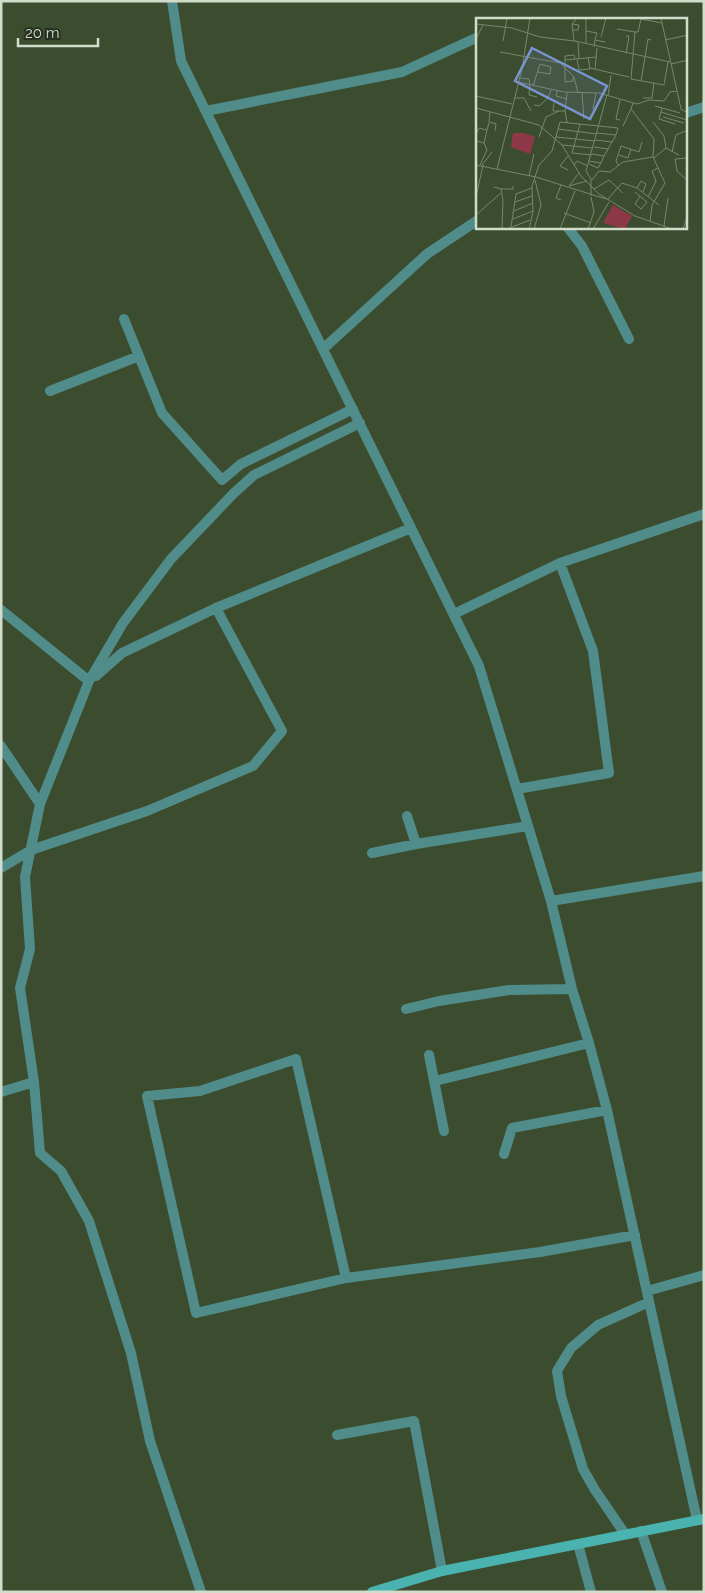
<svg xmlns="http://www.w3.org/2000/svg" width="705" height="1593" font-family="Raleway,sans-serif">
  <style>
    .lines { fill: none; stroke-linecap: round; stroke-linejoin: round }
    .street { stroke: #508d8a; stroke-width: 10 }
    .secondary { stroke: #4ab3af; stroke-width: 10 }
    .inset-road { fill: none; stroke: #78866d; stroke-width: 1 }
    .view { fill: #7895d2; fill-opacity: 0.15; stroke: #7895d2; stroke-width: 2.5 }
    .inset-edge { fill: none; stroke: #d2dccb; stroke-width: 2.5 }
  </style>
  <rect width="100%" height="100%" fill="#3c4d2f"/>
  <g class="lines">
    <path class="street" d="M 172,1 L 181,61 L 479,666 L 551,901 L 572,989 L 589,1043 L 607,1110 L 697,1520
      M 206,111 L 402,72 L 478,37
      M 686,113 L 704,107
      M 568,228 L 582,246 L 629,339
      M 124,319 L 162,413 L 222,480 L 241,464 L 353,409
      M 323,349 L 427,254 L 478,220
      M 50,391 L 139,356
      M 216,608 L 411,528
      M 1,610 L 89,681
      M 454,614 L 560,563 L 704,514
      M 1,746 L 40,804
      M 517,789 L 609,773 L 593,651 L 560,563
      M 407,816 L 416,844
      M 372,853 L 416,844 L 528,826
      M 1,868 L 31,850 L 147,811 L 253,766 L 282,731 L 216,608 L 122,653 L 96,676
      M 551,901 L 704,876
      M 406,1009 L 439,1001 L 509,990 L 572,989
      M 429,1055 L 444,1131
      M 435,1081 L 589,1043
      M 1,1092 L 34,1082
      M 504,1154 L 512,1128 L 607,1110
      M 346,1278 L 296,1059 L 200,1091 L 147,1096 L 196,1313 L 346,1278 L 540,1252 L 635,1235
      M 647,1291 L 704,1275
      M 337,1435 L 414,1421 L 442,1571
      M 641,1531 L 662,1592
      M 625,1534 L 595,1490 L 583,1469 L 561,1396 L 557,1371 L 571,1348 L 598,1325 L 649,1302
      M 578,1544 L 591,1592
      M 201,1592 L 150,1441 L 131,1353 L 89,1221 L 61,1171 L 40,1153 L 34,1082 L 20,988 L 30,949 L 25,877 L 40,804 L 89,681 L 123,623 L 171,559 L 234,493 L 254,475 L 360,423"/>
    <path class="secondary" d="M 372,1592 L 442,1571 L 704,1519"/>
  </g>
  <g transform="translate(476 18)">
    <rect width="211" height="211" fill="#3c4d2f"/>
    <path d="M 37,115 L 48,115 L 59,119 L 54,136 L 35,129 ZM 137,187 L 156,198 L 149,211 L 127,205 Z" fill="#8e3747"/>
    <path class="inset-road" d="M 185,0 L 205,91 L 212,95M 165,1 L 186,5M 0,6 L 36,10 L 64,19 L 99,23 L 194,44M 96,6 L 103,7 L 102,12 L 97,12M 141,11 L 159,14 L 155,61 L 188,67 L 192,44M 110,13 L 121,15 L 119,22M 159,14 L 162,14 L 165,1M 150,18 L 153,18 L 150,36M 125,19 L 130,0M 0,21 L 7,7M 189,22 L 212,17M 27,23 L 31,0M 98,23 L 96,6 L 101,0M 102,24 L 103,41M 110,26 L 110,0M 118,29 L 119,22 L 129,24M 24,34 L 84,45 L 98,59 L 102,75M 101,41 L 103,52 L 114,51 L 112,39M 89,42 L 120,39M 195,46 L 212,42M 114,50 L 153,59M 119,51 L 121,30M 97,59 L 97,63 L 89,64 L 89,38 L 98,37 L 99,41M 43,60 L 53,61 L 54,67M 165,63 L 172,21 L 175,22M 42,64 L 88,74 L 123,75 L 161,86 L 173,82 L 188,83 L 194,74 L 201,73M 54,67 L 53,77 L 61,79M 57,68 L 64,46 L 75,49 L 74,56 L 62,54M 81,73 L 80,78 L 91,81M 106,75 L 108,101M 0,78 L 36,86M 132,78 L 135,57M 38,80 L 48,80 L 55,93M 167,80 L 176,80 L 178,64M 78,85 L 77,93 L 89,93 L 91,105M 157,85 L 155,91 L 178,121 L 177,139 L 189,165 L 176,187 L 174,204M 58,87 L 63,88 L 72,80 L 75,72M 179,88 L 204,95M 0,90 L 63,107 L 86,127 L 105,158 L 123,176 L 159,198 L 196,211M 186,90 L 183,101 L 199,106M 117,91 L 120,75M 89,93 L 91,75M 14,94 L 13,104 L 20,106 L 19,113M 185,94 L 211,102M 187,99 L 208,105M 144,102 L 140,101 L 144,82M 177,104 L 188,118 L 190,130 L 203,137M 104,106 L 96,135 L 116,137M 147,108 L 155,91M 82,111 L 121,116M 121,115 L 140,117 L 132,131M 0,117 L 3,110 L 11,112 L 13,105M 63,119 L 70,99 L 83,93M 80,119 L 119,123M 119,122 L 136,124M 0,123 L 8,125 L 11,112M 86,127 L 117,130M 118,129 L 132,131 L 128,138M 196,134 L 200,117 L 212,112M 116,136 L 128,138 L 125,145M 143,137 L 152,140 L 155,131M 92,138 L 84,148 L 92,152M 178,140 L 190,130M 212,140 L 199,141 L 201,153 L 212,163M 113,146 L 122,150 L 125,145 L 113,143M 0,147 L 60,159 L 130,181M 4,147 L 11,132 L 8,125M 6,147 L 16,134M 98,147 L 101,143 L 112,148M 142,147 L 140,143 L 145,128 L 163,134 L 166,124M 21,151 L 46,51 L 54,0M 103,155 L 93,168 L 111,163M 53,158 L 58,136M 116,162 L 123,153 L 134,154 L 147,144 L 177,139M 18,169 L 25,171 L 27,182 L 26,211M 25,171 L 37,171 L 37,168M 118,171 L 133,162 L 147,175M 159,174 L 171,184 L 165,191 L 159,186 L 164,178M 167,174 L 170,166 L 165,163 L 161,170 L 183,187M 115,178 L 115,161 L 110,153 L 131,77M 0,179 L 7,147M 172,179 L 180,163 L 176,153 L 182,150M 85,182 L 80,180 L 85,167M 131,182 L 146,165 L 161,170M 39,184 L 56,178M 38,193 L 57,185M 88,195 L 115,205M 0,197 L 25,175M 37,201 L 57,193M 188,208 L 192,180M 35,209 L 40,176 L 56,170M 31,211 L 54,202M 53,211 L 57,194 L 56,168 L 63,147 L 76,133 L 84,104 L 142,110 L 140,117M 58,211 L 65,187 L 59,162M 84,211 L 99,173M 112,211 L 118,194 L 115,179M 117,211 L 133,184M 207,211 L 212,196"/>
    <path class="view" d="M 56,30 L 131,68 L 114,101 L 39,63 Z"/>
    <rect width="211" height="211" class="inset-edge"/>
  </g>
  <rect width="705" height="1593" fill="none" stroke="#d2dccb" stroke-width="5"/>
  <path d="M18 38v8h80v-8" fill="none" stroke="#d2dccb" stroke-width="2.5"/>
  <text x="25" y="38" font-size="15" fill="#d2dccb" stroke="#283022" stroke-width="4" paint-order="stroke">20 m</text>
</svg>
